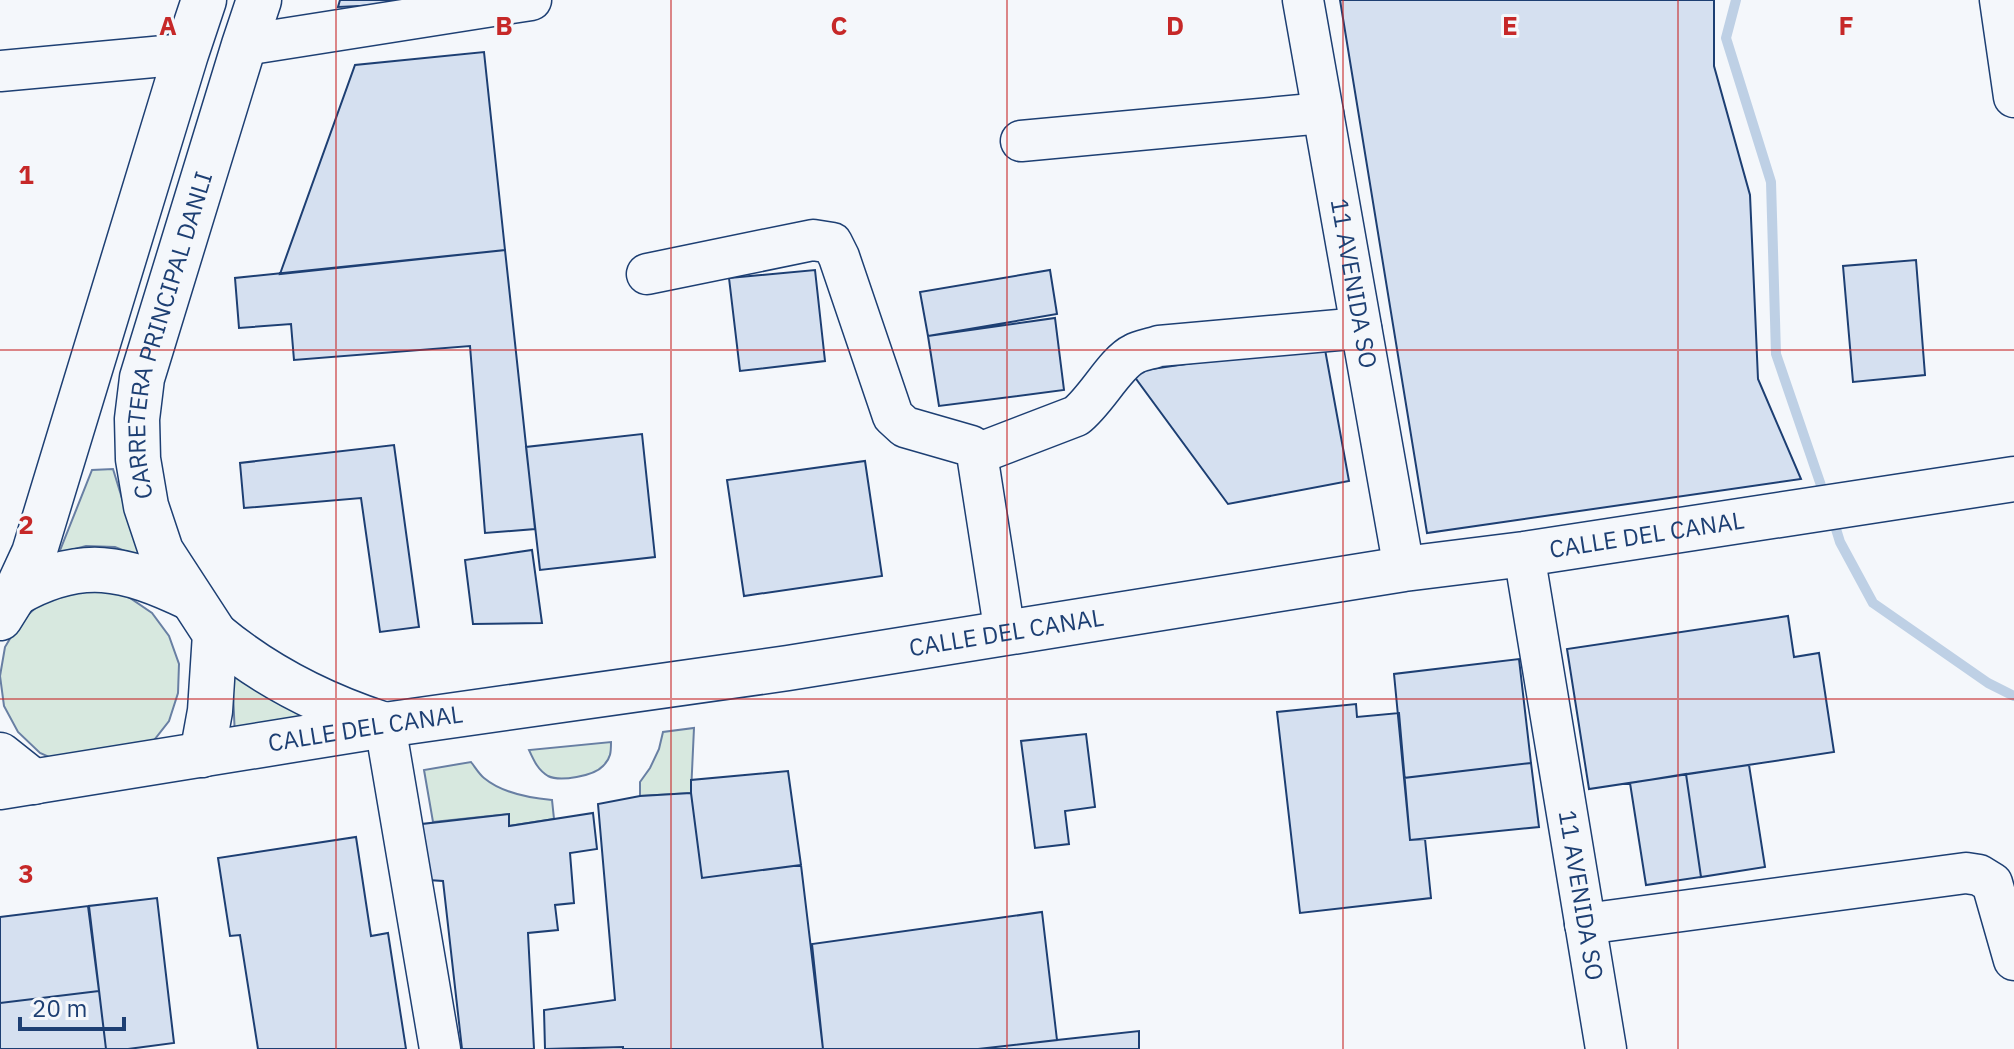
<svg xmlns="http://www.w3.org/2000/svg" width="2014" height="1049" font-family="'IBM Plex Sans',sans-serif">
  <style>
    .green { fill: #d7e8df; stroke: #687fa3; stroke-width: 2 }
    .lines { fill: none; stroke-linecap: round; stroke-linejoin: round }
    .stream { stroke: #bed0e5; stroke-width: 10 }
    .building { fill: #d5e0f0; stroke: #1d3f73; stroke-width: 2 }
    .minor-casing { stroke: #1d3f73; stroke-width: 43 }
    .major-casing { stroke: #1d3f73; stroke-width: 47 }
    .highway-casing { stroke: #1d3f73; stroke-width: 47 }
    .minor { stroke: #f4f7fb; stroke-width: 40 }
    .major { stroke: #f4f7fb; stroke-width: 44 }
    .highway { stroke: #f4f7fb; stroke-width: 44 }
    .grid { fill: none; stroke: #c62828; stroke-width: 2; stroke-opacity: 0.55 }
    .labels { text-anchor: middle; stroke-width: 6; stroke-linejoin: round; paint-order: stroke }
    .street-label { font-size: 24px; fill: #1d3f73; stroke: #f4f7fb }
    .grid-label { font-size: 26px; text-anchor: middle; font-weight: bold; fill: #c62828; stroke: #f4f7fb; stroke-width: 6; stroke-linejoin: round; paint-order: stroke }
  </style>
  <rect width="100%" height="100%" fill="#f4f7fb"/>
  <path class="green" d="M 113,469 L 140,557 L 115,547 L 86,546 L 59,553 L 92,470 Z
    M 99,589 L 127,596 L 152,613 L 169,636 L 179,664 L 178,693 L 169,721 L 151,744 L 67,765 L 40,753 L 18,732 L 4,706 L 0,676 L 5,647 L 20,622 L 42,602 L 69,591 Z
    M 232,670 L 315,723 L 235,737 Z
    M 694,728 L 691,793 L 640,796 L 640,782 L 650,768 L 659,749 L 663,732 Z
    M 611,742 C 611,752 611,758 603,766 C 594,776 560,782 548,776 C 538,770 534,761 529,750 Z
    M 471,762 C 475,767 479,774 484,778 C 502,793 529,798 552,800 L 554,819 L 509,826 L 508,814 L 433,822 L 424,770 Z"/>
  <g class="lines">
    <path class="stream" d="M 1736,0 L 1726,38 L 1771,182 L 1776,354 L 1825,497
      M 1832,516 L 1840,542 L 1873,603 L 1988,683 L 2014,696"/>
  </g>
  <path class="building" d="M 340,0 L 426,0 L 424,3 L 338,7 Z
    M 1340,0 L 1714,0 L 1714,66 L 1750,195 L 1758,379 L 1801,479 L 1427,533 Z
    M 484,52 L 505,250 L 280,274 L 355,65 Z
    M 505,250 L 535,529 L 485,533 L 470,346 L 294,360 L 291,324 L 239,328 L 235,278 Z
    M 1916,260 L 1925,375 L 1853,382 L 1843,266 Z
    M 815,270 L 825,361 L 740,371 L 729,278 Z
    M 1050,270 L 1057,314 L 928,336 L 920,292 Z
    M 1055,318 L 1064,390 L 939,406 L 928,336 Z
    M 1324,344 L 1349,481 L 1228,504 L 1131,372 Z
    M 642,434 L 655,557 L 540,570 L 526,447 Z
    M 394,445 L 419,627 L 380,632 L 361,498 L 244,508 L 240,463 Z
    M 865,461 L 882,576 L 744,596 L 727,480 Z
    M 532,550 L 542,623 L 473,624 L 465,560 Z
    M 1788,616 L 1794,657 L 1819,653 L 1834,752 L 1589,789 L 1567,649 Z
    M 1519,659 L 1531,763 L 1404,778 L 1394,674 Z
    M 1356,704 L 1357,717 L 1399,713 L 1410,840 L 1425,839 L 1431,898 L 1300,913 L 1277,712 Z
    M 1086,734 L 1095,807 L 1065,811 L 1069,844 L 1035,848 L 1021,741 Z
    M 1531,763 L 1539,827 L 1410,840 L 1404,778 Z
    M 1749,765 L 1765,867 L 1701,877 L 1686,774 Z
    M 788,771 L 801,865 L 702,878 L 691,793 L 691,780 Z
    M 1686,774 L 1701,877 L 1646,885 L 1630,783 Z
    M 691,793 L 702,878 L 801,865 L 823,1049 L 623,1049 L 623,1047 L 545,1049 L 544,1010 L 615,1000 L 598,804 L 640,796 Z
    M 593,813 L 597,849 L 570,853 L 574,903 L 555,905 L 558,930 L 528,933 L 534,1049 L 462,1049 L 443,881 L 428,880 L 422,824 L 509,814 L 509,826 Z
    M 356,837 L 371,936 L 388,933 L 406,1049 L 258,1049 L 240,935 L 230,936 L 218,858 Z
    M 157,898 L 174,1043 L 128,1049 L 106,1049 L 89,906 Z
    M 88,906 L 99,991 L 0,1003 L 0,917 Z
    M 1042,912 L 1057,1040 L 978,1049 L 823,1049 L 812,944 Z
    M 99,991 L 106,1049 L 0,1049 L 0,1003 Z
    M 1139,1031 L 1139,1049 L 978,1049 L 1057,1040 Z"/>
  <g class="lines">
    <defs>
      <g id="minor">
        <path id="s1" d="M 1303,0 L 1404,569"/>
        <path d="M 2000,0 L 2014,97"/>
        <path d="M 244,45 L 531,0"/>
        <path d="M 0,71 L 186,54"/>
        <path d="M 1021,141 L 1323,113"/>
        <path d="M 647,274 L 813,240 L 832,243 L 839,257 L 893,416 L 905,427 L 971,446 L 977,454 L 1005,634"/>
        <path d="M 977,454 L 1076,416 C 1096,401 1115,363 1134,354 C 1141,350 1151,349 1159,346 L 1361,328"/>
        <path id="s2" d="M 1524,554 L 1606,1049"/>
        <path d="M 385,725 L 440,1049"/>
        <path d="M 1585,924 L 1966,873 L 1979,875 L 1992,883 L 2014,960"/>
      </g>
      <g id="major">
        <path d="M 15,594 C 81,556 125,567 190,598"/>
        <path d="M 0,618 L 15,594 L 34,553 L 186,54 L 204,0"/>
        <path d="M 0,755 L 34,782"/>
        <path id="s3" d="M 202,755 L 210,711 L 215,634 L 161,551 L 146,506 L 138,459 L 137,419 L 142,378 L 244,45 L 259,0"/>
      </g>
      <g id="highway">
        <path d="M 215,634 C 264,675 321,704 382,724"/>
        <path id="s4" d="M 0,787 L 385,725 L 788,668 L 1404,569 L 1524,554 L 2014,479"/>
      </g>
    </defs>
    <use href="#minor" class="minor-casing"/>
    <use href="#major" class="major-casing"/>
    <use href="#highway" class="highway-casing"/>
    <use href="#minor" class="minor"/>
    <use href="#major" class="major"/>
    <use href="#highway" class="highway"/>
  </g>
  <path class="grid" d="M 336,0 L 336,1049M 671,0 L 671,1049M 1007,0 L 1007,1049M 1343,0 L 1343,1049M 1678,0 L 1678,1049M 0,350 L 2014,350M 0,699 L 2014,699"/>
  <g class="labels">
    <g class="street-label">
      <text dy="8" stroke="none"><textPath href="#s1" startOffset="288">11 AVENIDA SO</textPath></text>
      <text dy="8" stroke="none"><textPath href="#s3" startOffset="444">CARRETERA PRINCIPAL DANLI</textPath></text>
      <text dy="8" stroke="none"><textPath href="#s4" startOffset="1666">CALLE DEL CANAL</textPath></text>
      <text dy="8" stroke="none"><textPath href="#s4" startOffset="1018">CALLE DEL CANAL</textPath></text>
      <text dy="8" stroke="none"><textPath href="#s4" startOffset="370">CALLE DEL CANAL</textPath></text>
      <text dy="8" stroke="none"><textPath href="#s2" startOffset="346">11 AVENIDA SO</textPath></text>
    </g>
  </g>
  <g class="grid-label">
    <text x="168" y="35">A</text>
    <text x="504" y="35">B</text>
    <text x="839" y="35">C</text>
    <text x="1175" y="35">D</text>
    <text x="1510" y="35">E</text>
    <text x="1846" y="35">F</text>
    <text x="26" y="184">1</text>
    <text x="26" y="534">2</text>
    <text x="26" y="883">3</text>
  </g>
  <path d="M20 1017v12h104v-12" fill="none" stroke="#1d3f73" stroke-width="4"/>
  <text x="32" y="1017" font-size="24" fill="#1d3f73" stroke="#f4f7fb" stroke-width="6" paint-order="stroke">20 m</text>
</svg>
